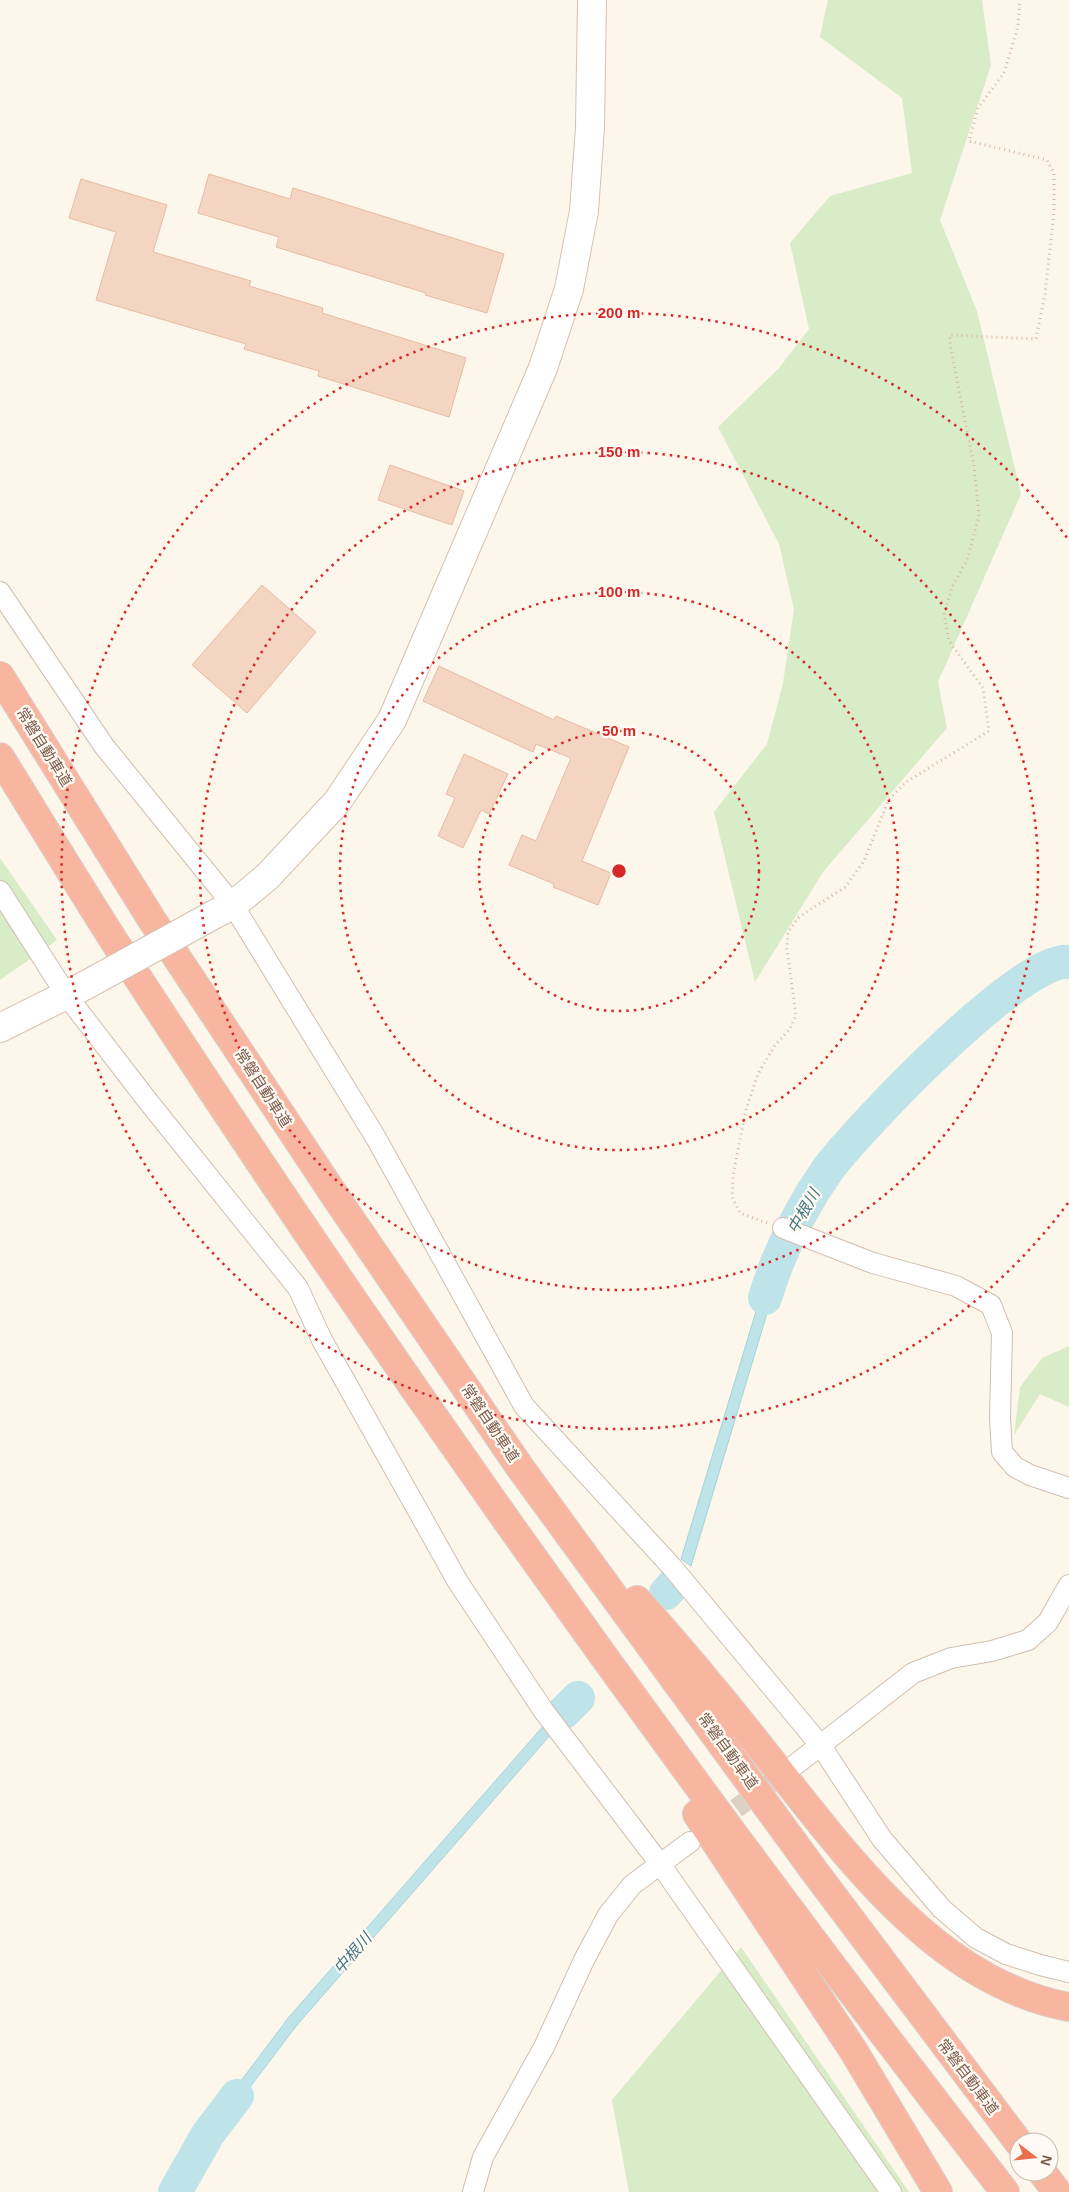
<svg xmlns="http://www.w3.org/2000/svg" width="1069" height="2192" font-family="Helvetica,'Noto Sans JP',sans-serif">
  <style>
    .green { fill: #d8ecc8 }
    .water { fill: #bee3e9; stroke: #a4d3db }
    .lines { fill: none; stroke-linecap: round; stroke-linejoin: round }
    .river { stroke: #bee3e9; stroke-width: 34 }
    .building { fill: #f4d5c2; stroke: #e7bba2 }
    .street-tunnel { stroke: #dcd0c3; stroke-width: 20; stroke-dasharray: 20 10; stroke-linecap: butt }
    .street-casing { stroke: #d1beaf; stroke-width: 22 }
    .secondary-casing { stroke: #d7c0af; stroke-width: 30 }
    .highway-casing { stroke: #dad1cd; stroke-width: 30 }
    .path { stroke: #dab8a4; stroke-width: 3; stroke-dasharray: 1 4; stroke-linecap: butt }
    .street { stroke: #fff; stroke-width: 20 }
    .secondary { stroke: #fff; stroke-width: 28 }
    .highway { stroke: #f8b6a1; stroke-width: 28 }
    .secondary-bridge-casing { stroke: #d7c0af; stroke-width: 30; stroke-linecap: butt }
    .secondary-bridge { stroke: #fff; stroke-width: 28 }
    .ring { fill: none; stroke: #d62828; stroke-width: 2.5; stroke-dasharray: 2.5 5 }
    .labels { text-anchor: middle; stroke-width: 4.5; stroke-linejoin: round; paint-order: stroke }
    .street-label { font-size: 15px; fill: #7b5c4c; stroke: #fffaf3 }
    .water-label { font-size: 16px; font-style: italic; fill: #3f767f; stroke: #fffaf3 }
    .centre { fill: #d62828; stroke: #fffaf3; stroke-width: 2.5 }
    .ring-label { font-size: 15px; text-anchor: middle; font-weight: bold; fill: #d62828; stroke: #fffaf3; stroke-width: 4.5; stroke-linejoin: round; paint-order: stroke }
  </style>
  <rect width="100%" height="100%" fill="#fdf6eb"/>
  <path class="green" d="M 828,0 L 982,0 L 991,65 L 940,220 L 977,311 L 1021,494 L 938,682 L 947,728 L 823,872 L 755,982 L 714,812 L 767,744 L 783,683 L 794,609 L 779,544 L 718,427 L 779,368 L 809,329 L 790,243 L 830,196 L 912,173 L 902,98 L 820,37 Z
    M 0,858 L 57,940 L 0,980 Z
    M 1069,1346 L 1069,1407 L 1040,1394 L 1014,1435 L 1020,1387 L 1042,1358 Z
    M 741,1947 L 909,2192 L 629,2192 L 612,2100 Z"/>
  <path class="water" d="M 774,1252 L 784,1257 L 691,1566 L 681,1559 Z
    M 545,1724 L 552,1733 L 297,2025 L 213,2136 L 204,2130 L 289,2017 Z"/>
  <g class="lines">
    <path class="river" d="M 765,1298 C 779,1251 800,1209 828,1169 C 858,1129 1023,955 1069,962
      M 666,1593 L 672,1586
      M 564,1712 L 578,1698
      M 175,2192 L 208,2134 L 237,2096"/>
  </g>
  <path class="building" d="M 209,174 L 290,199 L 293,188 L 504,254 L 487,313 L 425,295 L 426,293 L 276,247 L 279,237 L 198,213 Z
    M 81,179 L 167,205 L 153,252 L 251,281 L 249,286 L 323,308 L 322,313 L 466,358 L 449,417 L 318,376 L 319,371 L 244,349 L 246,344 L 96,300 L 116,232 L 69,218 Z
    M 390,465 L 464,491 L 452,525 L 378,500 Z
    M 262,585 L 316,632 L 247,713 L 192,665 Z
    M 439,666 L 554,720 L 556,716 L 629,747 L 582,861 L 611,873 L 598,905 L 553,887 L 554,884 L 509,865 L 522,835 L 536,841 L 571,758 L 536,744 L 533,752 L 423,701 Z
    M 464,754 L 508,774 L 489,814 L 481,810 L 463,848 L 438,836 L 455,798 L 446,794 Z"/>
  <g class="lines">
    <path class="street-tunnel" d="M 712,1826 L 794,1766"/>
    <defs>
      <path id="street" d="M 0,592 L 104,746 L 233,905 L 376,1138 L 524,1406 L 672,1567 L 821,1746 L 882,1839 L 942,1909 L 976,1938 L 1006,1954 L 1040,1965 L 1069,1972
        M 0,891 L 67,996 L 147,1100 L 298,1288 L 322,1340 L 458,1582 L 543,1710 L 660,1864 L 891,2192
        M 783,1228 L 873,1263 L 956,1286 L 991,1305 L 1002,1333 L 1000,1418 L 1002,1452 L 1015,1467 L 1030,1475 L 1069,1488
        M 795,1765 L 913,1673 L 951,1658 L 992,1651 L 1028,1640 L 1048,1622 L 1069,1585
        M 473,2192 L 483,2157 L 544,2047 L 584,1960 L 608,1915 L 632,1885 L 690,1842"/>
      <path id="secondary" d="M 215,914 L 233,905 L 267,877 L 337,802 L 392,720 L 543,368 L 569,289 L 584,211 L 590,127 L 592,0
        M 0,1028 L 86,985"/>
      <path id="highway" d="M 0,676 L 152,920 L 337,1199 L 519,1466 L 815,1872 L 1019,2143
        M 0,757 C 39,820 77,883 116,944 C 394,1373 692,1789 1005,2192
        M 637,1600 C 680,1648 721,1697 761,1748 C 842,1849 933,1982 1069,2007
        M 697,1814 L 853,2050 L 938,2192
        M 1042,2172 L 1057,2192"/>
    </defs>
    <use href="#street" class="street-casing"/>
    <use href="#secondary" class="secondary-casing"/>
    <use href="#highway" class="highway-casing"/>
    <path class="path" d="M 767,1223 L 740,1213 L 732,1197 L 733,1175 L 746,1110 L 758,1074 L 775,1045 L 790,1029 L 796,1015 L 787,949 L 788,932 L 799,917 L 845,887 L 864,861 L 889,799 L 906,782 L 989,731 L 983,688 L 949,641 L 944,615 L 952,587 L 967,560 L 979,516 L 974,466 L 950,345 L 950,335 L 1036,339 L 1045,294 L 1054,211 L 1054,173 L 1047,160 L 969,141 L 978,108 L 1004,73 L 1018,26 L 1020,0"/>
    <use href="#street" class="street"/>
    <use href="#secondary" class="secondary"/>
    <use href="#highway" class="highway"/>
    <defs>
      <path id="secondary-bridge" d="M 86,985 L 215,914"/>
    </defs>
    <use href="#secondary-bridge" class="secondary-bridge-casing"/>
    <use href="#secondary-bridge" class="secondary-bridge"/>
  </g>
  <g class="ring">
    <circle cx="619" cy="871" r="140"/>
    <circle cx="619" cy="871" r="279"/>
    <circle cx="619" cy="871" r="419"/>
    <path d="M1068 1203A558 558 0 1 1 1068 539"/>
  </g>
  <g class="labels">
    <g class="street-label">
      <text transform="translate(44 747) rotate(58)" y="5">常磐自動車道</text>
      <text transform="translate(263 1088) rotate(57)" y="5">常磐自動車道</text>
      <text transform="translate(490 1423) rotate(56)" y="5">常磐自動車道</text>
      <text transform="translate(728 1751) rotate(54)" y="5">常磐自動車道</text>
      <text transform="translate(968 2077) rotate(53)" y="5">常磐自動車道</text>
    </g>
    <g class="water-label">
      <text transform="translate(803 1211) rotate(-60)" y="6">中根川</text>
      <text transform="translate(352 1953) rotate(-49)" y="6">中根川</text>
    </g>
  </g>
  <circle cx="619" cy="871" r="8" class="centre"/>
  <g class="ring-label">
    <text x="619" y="318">200 m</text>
    <text x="619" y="457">150 m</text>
    <text x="619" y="597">100 m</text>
    <text x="619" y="736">50 m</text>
  </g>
  <g transform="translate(1034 2157) rotate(106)"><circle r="24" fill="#fffaf3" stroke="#cabbb0"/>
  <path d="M0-4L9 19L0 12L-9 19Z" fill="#e96e4e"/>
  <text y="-8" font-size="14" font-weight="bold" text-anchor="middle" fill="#7b5c4c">N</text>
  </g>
</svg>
